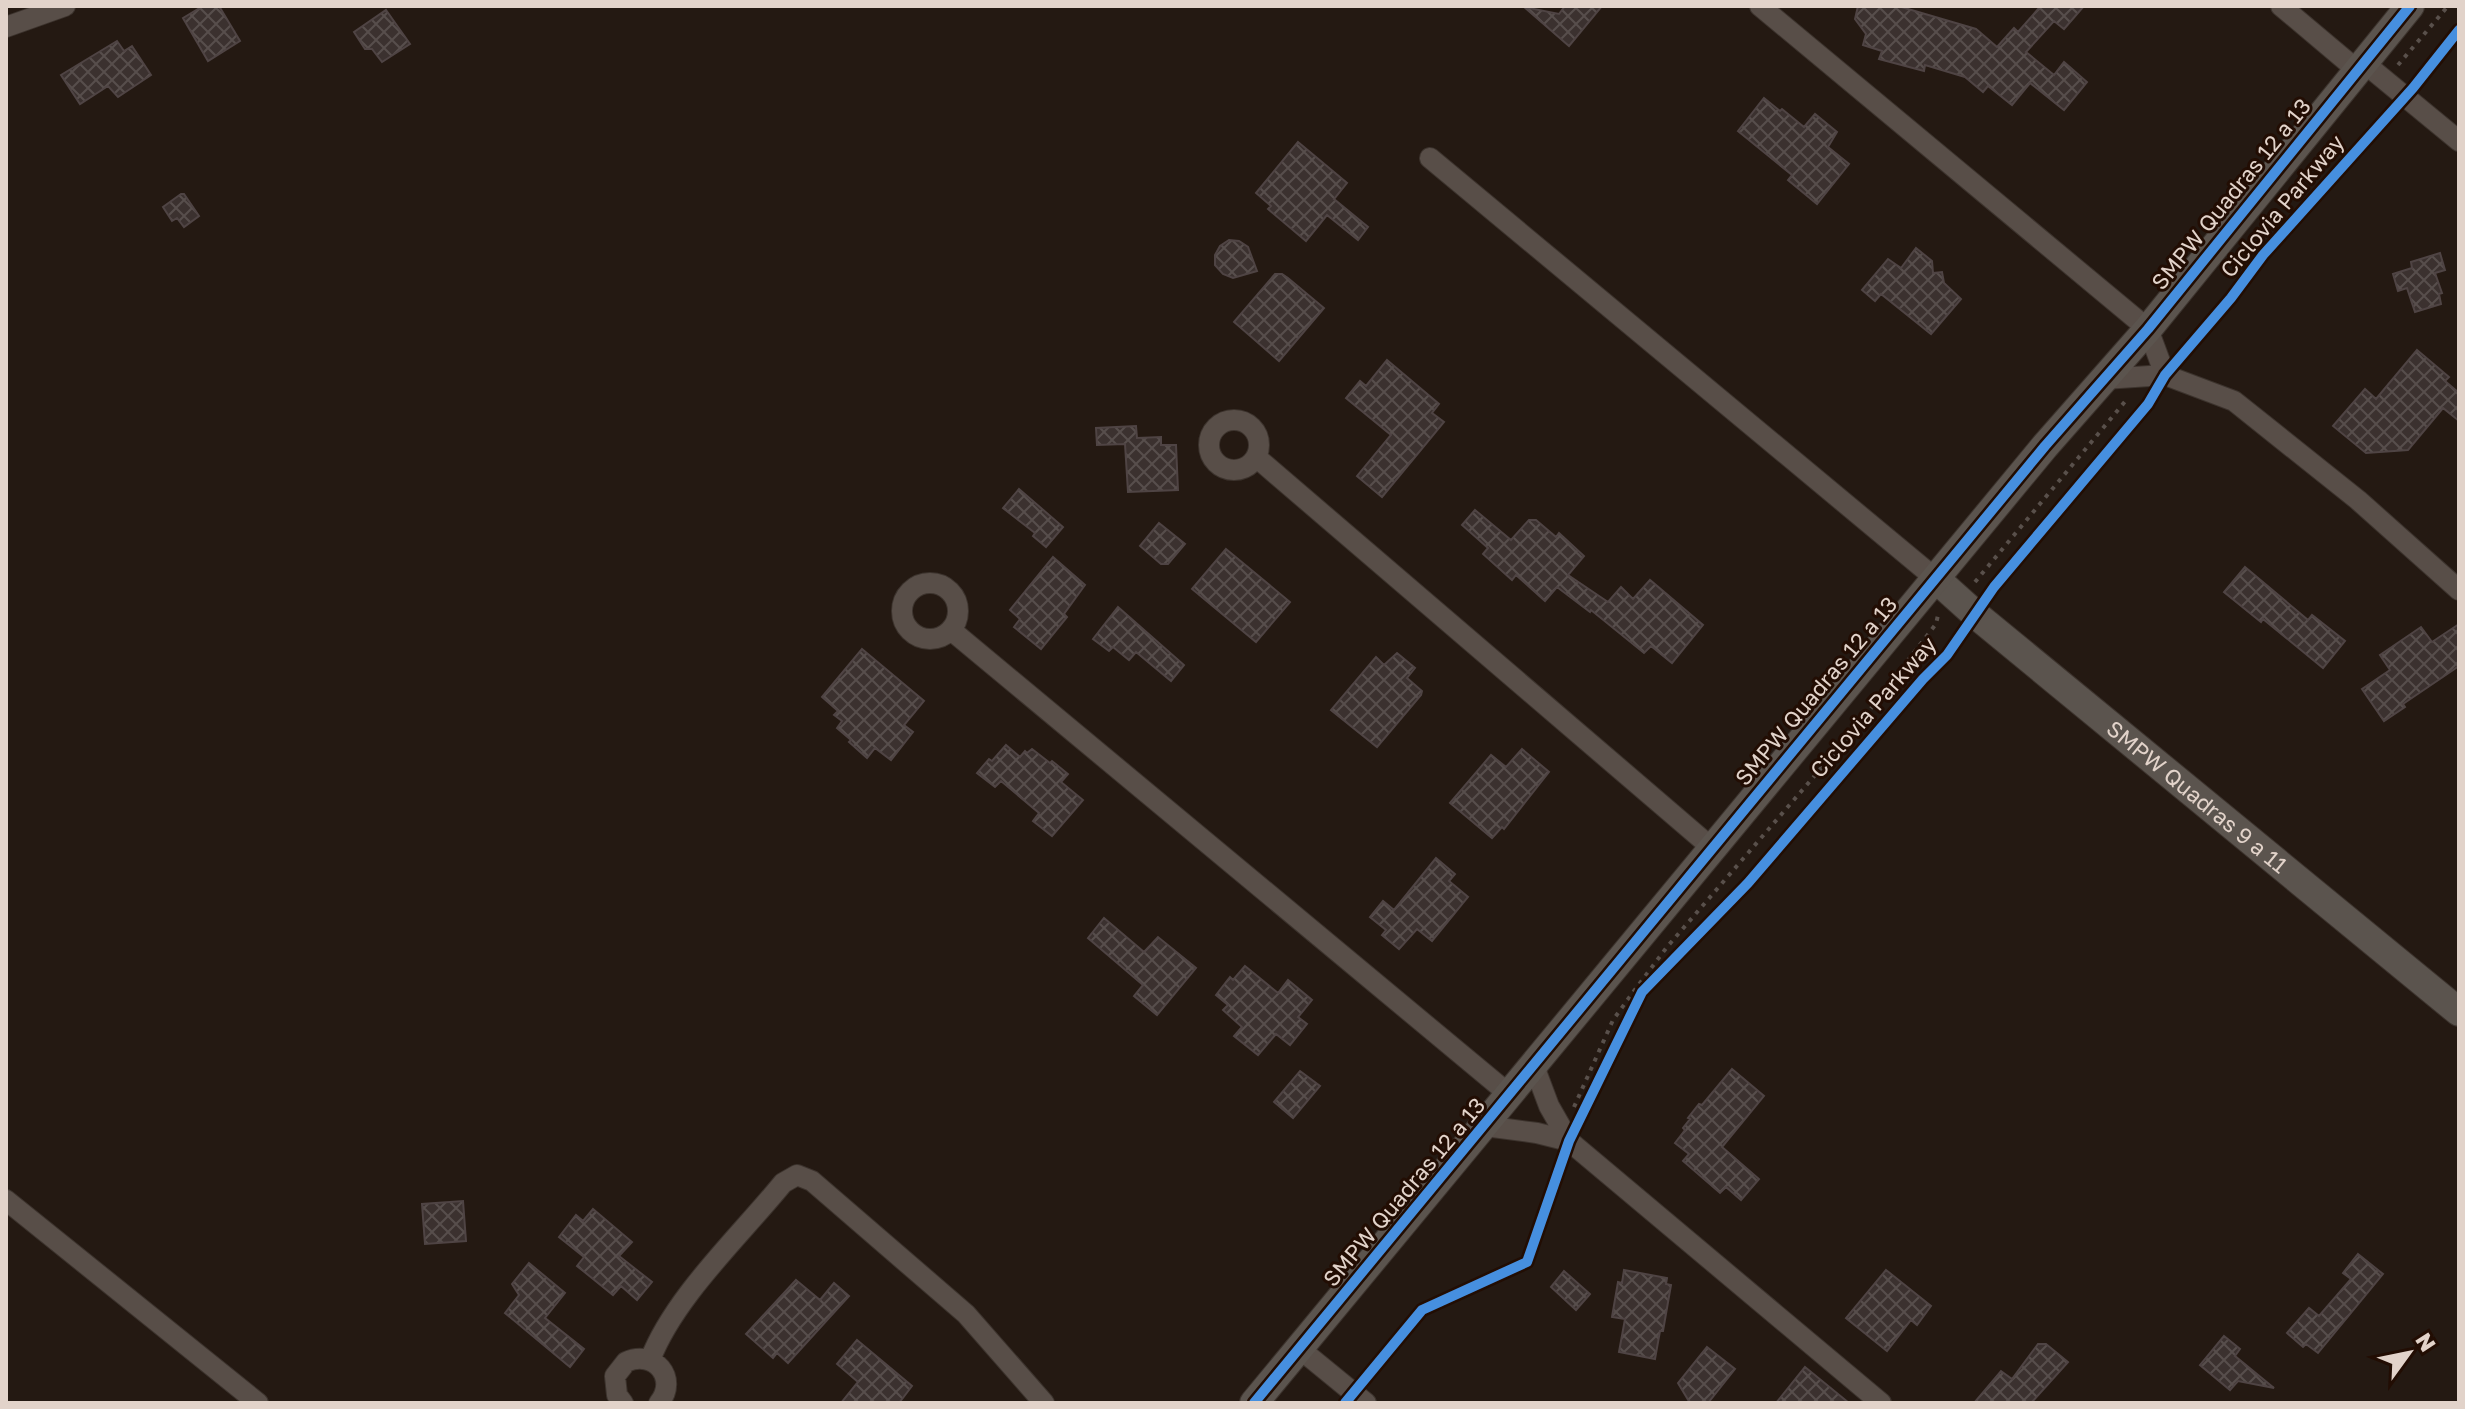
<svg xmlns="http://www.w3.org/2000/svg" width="2465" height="1409" font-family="'Golos Text',sans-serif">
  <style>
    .building { fill: url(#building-cross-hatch); stroke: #4f4444; stroke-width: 2 }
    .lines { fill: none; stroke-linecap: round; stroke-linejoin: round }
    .street-casing { stroke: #3c332d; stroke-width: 22 }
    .secondary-casing { stroke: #3c332d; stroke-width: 30 }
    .path { stroke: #59504b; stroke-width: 4; stroke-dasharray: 4 6; stroke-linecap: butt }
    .street { stroke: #584e48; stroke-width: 20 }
    .secondary { stroke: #5b544e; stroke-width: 28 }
    .cycleway-casing { stroke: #220d03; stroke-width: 15 }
    .cycleway { stroke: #468fdf; stroke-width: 10 }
    .labels { text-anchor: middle; stroke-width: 6; stroke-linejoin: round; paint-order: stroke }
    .street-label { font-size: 22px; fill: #e2d3ca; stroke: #220d03 }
  </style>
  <defs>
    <pattern id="building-cross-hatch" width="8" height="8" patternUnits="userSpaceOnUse" patternTransform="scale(2)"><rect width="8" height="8" fill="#3b312f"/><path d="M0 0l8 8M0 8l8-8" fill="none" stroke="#574e4c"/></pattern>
  </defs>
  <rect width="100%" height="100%" fill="#241912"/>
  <path class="building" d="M 203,6 L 219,6 L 240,41 L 208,61 L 183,18 Z
    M 1565,6 L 1602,6 L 1569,46 L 1524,7 L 1559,14 Z
    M 1858,6 L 1898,6 L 1976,29 L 1997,47 L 2014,28 L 2018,32 L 2039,8 L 2036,6 L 2084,6 L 2064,29 L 2054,21 L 2026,52 L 2054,75 L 2064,62 L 2087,82 L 2064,110 L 2030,83 L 2012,105 L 1988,86 L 1983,92 L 1965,77 L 1925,65 L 1924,71 L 1879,59 L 1882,51 L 1863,45 L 1866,34 L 1855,19 Z
    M 386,10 L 410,44 L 382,62 L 372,49 L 365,49 L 354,32 Z
    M 117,41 L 124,51 L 132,46 L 151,75 L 118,97 L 108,86 L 80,104 L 61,75 Z
    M 1764,98 L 1780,111 L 1782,109 L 1804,127 L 1815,114 L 1837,132 L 1828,147 L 1849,164 L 1817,204 L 1788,180 L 1792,175 L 1738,131 Z
    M 1298,142 L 1347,183 L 1334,199 L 1368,227 L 1358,240 L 1327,215 L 1306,241 L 1268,209 L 1271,206 L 1256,193 Z
    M 181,194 L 184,194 L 199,216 L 184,227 L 177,218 L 172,221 L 163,207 Z
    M 1229,240 L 1239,241 L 1248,247 L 1257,271 L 1233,278 L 1223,274 L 1215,265 L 1215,255 L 1220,246 Z
    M 1916,248 L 1932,261 L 1933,273 L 1942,272 L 1944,283 L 1961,299 L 1931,334 L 1881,294 L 1875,301 L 1862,290 L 1888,259 L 1901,268 Z
    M 2440,253 L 2445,270 L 2435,273 L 2442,293 L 2439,294 L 2441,304 L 2415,312 L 2407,288 L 2398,291 L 2393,274 L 2412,268 L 2411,262 Z
    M 1275,274 L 1282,274 L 1288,278 L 1324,308 L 1279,361 L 1234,322 Z
    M 2417,350 L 2449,377 L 2445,381 L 2459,393 L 2459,421 L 2443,408 L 2408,450 L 2366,453 L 2333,426 L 2365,389 L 2376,399 Z
    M 1387,360 L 1439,404 L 1432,413 L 1444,422 L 1382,497 L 1357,476 L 1391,435 L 1346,398 L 1360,381 L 1366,386 Z
    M 1136,426 L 1137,438 L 1161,437 L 1161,445 L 1176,445 L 1178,490 L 1128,492 L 1125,444 L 1097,445 L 1096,428 Z
    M 1019,489 L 1063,527 L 1046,547 L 1033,536 L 1035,533 L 1003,508 Z
    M 1475,510 L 1511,540 L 1529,520 L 1536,520 L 1556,537 L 1559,533 L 1584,556 L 1568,575 L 1608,602 L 1621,587 L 1633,599 L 1650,580 L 1703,625 L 1672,663 L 1651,646 L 1644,653 L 1591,610 L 1590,612 L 1557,587 L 1545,601 L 1516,575 L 1512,580 L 1483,554 L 1488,548 L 1462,525 Z
    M 1159,523 L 1185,544 L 1168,564 L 1161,564 L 1140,546 Z
    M 1226,549 L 1290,602 L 1256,642 L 1192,589 Z
    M 1053,557 L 1085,585 L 1064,614 L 1067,617 L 1041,649 L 1014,627 L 1020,619 L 1010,610 Z
    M 2245,567 L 2308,620 L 2312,615 L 2345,641 L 2323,668 L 2263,619 L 2261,622 L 2224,592 Z
    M 1118,607 L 1184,665 L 1171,681 L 1136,652 L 1129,660 L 1113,647 L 1109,651 L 1093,639 Z
    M 2459,624 L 2459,666 L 2403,704 L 2405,707 L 2384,721 L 2362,689 L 2390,670 L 2380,655 L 2421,627 L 2432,642 Z
    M 862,649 L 924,701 L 904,725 L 913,732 L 891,760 L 875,748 L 867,758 L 849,742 L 851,740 L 837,728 L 842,721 L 834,715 L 838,711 L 822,697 Z
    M 1397,653 L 1415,668 L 1407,678 L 1422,691 L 1421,695 L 1377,747 L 1331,710 L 1376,657 L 1384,665 Z
    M 1006,745 L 1020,757 L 1025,751 L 1027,753 L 1032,749 L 1050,763 L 1052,761 L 1068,774 L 1061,782 L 1083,800 L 1052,836 L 1033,821 L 1039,813 L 1001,781 L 995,787 L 977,773 L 989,759 L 992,761 Z
    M 1522,749 L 1549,772 L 1504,829 L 1502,827 L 1492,838 L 1450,803 L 1491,755 L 1506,767 Z
    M 1436,858 L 1455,874 L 1449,881 L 1468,897 L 1432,941 L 1417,929 L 1399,949 L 1382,935 L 1386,930 L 1370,917 L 1383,901 L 1394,910 Z
    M 1104,918 L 1144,952 L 1158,937 L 1196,968 L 1157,1015 L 1134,996 L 1143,985 L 1088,938 Z
    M 1245,966 L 1278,993 L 1288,980 L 1312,1000 L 1298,1017 L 1307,1024 L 1290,1045 L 1276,1034 L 1258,1055 L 1234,1036 L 1242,1027 L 1223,1010 L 1228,1005 L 1216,995 L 1230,977 L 1233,980 Z
    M 1732,1069 L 1764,1096 L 1722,1147 L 1759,1179 L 1741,1200 L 1726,1187 L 1720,1193 L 1683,1161 L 1689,1154 L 1675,1143 L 1685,1130 L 1683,1128 L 1690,1119 L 1688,1118 L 1699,1104 L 1702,1105 Z
    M 1300,1071 L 1320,1086 L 1293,1118 L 1274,1102 Z
    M 463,1201 L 466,1241 L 425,1244 L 422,1204 Z
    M 593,1209 L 632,1242 L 619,1256 L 652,1282 L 637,1300 L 621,1286 L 613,1295 L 577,1266 L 584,1257 L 559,1237 L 576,1215 L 583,1221 Z
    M 2358,1254 L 2383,1274 L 2318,1353 L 2306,1344 L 2303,1347 L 2287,1333 L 2309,1308 L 2319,1316 L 2351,1279 L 2343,1273 Z
    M 529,1263 L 565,1293 L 545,1318 L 584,1349 L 570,1367 L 505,1313 L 519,1295 L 512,1284 Z
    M 1624,1270 L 1667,1278 L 1666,1284 L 1671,1285 L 1663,1331 L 1660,1331 L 1655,1359 L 1619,1352 L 1625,1319 L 1612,1317 L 1618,1282 L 1622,1283 Z
    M 1886,1270 L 1931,1306 L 1917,1325 L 1911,1320 L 1887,1351 L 1846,1318 Z
    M 1564,1271 L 1590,1294 L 1576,1310 L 1551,1287 Z
    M 796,1280 L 820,1300 L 834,1283 L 849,1296 L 788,1363 L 777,1353 L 773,1358 L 746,1334 Z
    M 2224,1336 L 2240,1349 L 2235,1356 L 2274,1388 L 2238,1381 L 2230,1390 L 2200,1365 Z
    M 857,1340 L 912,1386 L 899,1403 L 841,1403 L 858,1382 L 837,1364 Z
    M 2038,1344 L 2046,1344 L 2068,1362 L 2031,1403 L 1974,1403 L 2001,1371 L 2012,1379 Z
    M 1707,1347 L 1735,1369 L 1708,1403 L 1690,1403 L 1678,1383 Z
    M 1805,1367 L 1849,1403 L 1776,1403 Z"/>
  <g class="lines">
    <defs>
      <path id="street" d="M 1760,6 L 2148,329 L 2165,375
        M 2281,6 L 2357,70
        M 6,27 L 65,6
        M 2363,62 L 2459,141
        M 1430,158 L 1936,579
        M 2104,379 L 2165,375 L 2234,401 L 2358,500 L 2459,590
        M1209 445a25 25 0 1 1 50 0a25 25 0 1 1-50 0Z
        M 1256,457 L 1712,848
        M902 611a28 28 0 1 1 56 0a28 28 0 1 1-56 0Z
        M 951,630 L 1510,1095
        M 1534,1066 L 1549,1106 L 1569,1141 L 1881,1403
        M 1485,1126 L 1537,1133 L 1569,1141
        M 6,1200 L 258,1403
        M 1300,1349 L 1366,1403
        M 650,1360 C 674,1297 740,1236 783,1183 L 797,1175 L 812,1181 L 966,1314 L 1044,1403
        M 623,1403 L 617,1395 L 615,1376 L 626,1362 C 654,1349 679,1378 659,1403"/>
      <g id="secondary">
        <path id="s1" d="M 1936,579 L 1976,615 L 2459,1012"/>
        <path d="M 1254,1403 L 2045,446 L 2148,329 L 2410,6"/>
      </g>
    </defs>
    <use href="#street" class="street-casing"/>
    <use href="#secondary" class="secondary-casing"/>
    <path class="path" d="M 2398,65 L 2448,6
      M 1975,582 L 2128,398
      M 1574,1107 L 1613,1020 L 1634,991 L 1667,947 L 1855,729 L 1936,624 L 1938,615"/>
    <use href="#street" class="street"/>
    <use href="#secondary" class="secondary"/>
    <defs>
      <path id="cycleway" d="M 1254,1403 L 2045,446 L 2148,329 L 2410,6
        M 1345,1403 L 1422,1310 L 1527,1262 L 1569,1141 L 1642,992 L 1748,883 L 1923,679 L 1947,655 L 1994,587 L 2148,404 L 2165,375 L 2231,298 L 2263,255 L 2413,88 L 2459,30"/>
    </defs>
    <use href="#cycleway" class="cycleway-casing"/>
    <use href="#cycleway" class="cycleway"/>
  </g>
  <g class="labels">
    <g class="street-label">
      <text transform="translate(2231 194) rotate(-51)" y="8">SMPW Quadras 12 a 13</text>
      <text transform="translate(2282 206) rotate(-50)" y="8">Ciclovia Parkway</text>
      <text transform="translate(1816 691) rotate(-50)" y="8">SMPW Quadras 12 a 13</text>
      <text transform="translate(1873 707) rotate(-49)" y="8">Ciclovia Parkway</text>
      <text dy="8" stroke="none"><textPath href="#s1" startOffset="340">SMPW Quadras 9 a 11</textPath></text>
      <text transform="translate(1404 1192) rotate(-50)" y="8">SMPW Quadras 12 a 13</text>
    </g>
  </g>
  <rect width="2465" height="1409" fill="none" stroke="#e2d3ca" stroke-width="16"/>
  <g transform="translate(2409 1353) rotate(57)" stroke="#220d03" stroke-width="6" paint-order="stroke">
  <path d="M0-6L14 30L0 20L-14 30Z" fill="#e2d3ca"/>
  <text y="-12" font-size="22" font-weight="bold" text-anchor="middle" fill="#e2d3ca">N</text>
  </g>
</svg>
